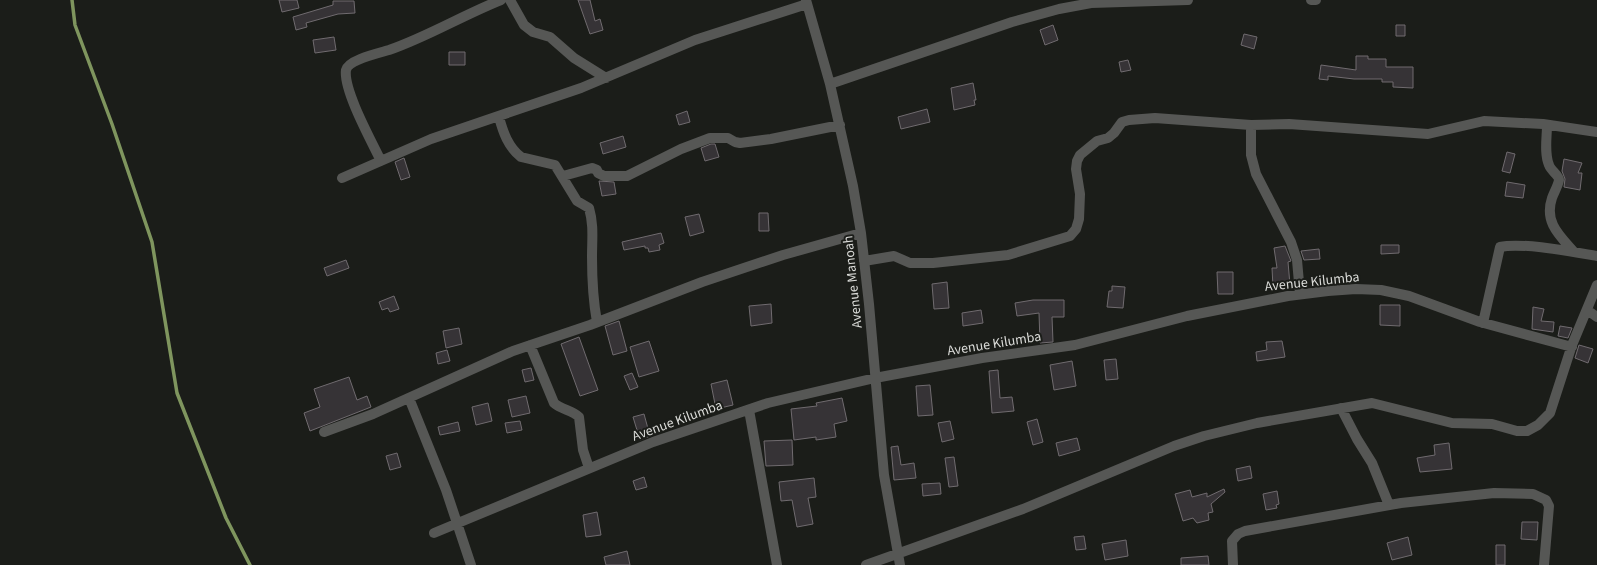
<svg xmlns="http://www.w3.org/2000/svg" width="1597" height="565" font-family="'Source Sans 3',sans-serif">
  <style>
    .lines { fill: none; stroke-linecap: round; stroke-linejoin: round }
    .stream { stroke: #7f955e; stroke-width: 3.5 }
    .building { fill: #363336; stroke: #706b6f }
    .minor { stroke: #565755; stroke-width: 10 }
    .labels { text-anchor: middle; stroke-width: 4; stroke-linejoin: round; paint-order: stroke }
    .street-label { font-size: 14px; fill: #dbdcd9; stroke: #1b1d19 }
  </style>
  <rect width="100%" height="100%" fill="#1b1d19"/>
  <g class="lines">
    <path class="stream" d="M 72,0 L 75,25 L 112,124 L 152,242 L 177,393 L 226,518 L 250,565"/>
  </g>
  <path class="building" d="M 279,0 L 297,0 L 299,8 L 282,12 Z
    M 578,0 L 590,0 L 595,21 L 600,19 L 603,30 L 590,34 Z
    M 333,1 L 354,1 L 355,13 L 338,14 L 306,23 L 307,27 L 296,30 L 293,17 L 333,5 Z
    M 1053,25 L 1058,40 L 1045,45 L 1040,30 Z
    M 1396,25 L 1405,25 L 1405,36 L 1396,36 Z
    M 1244,34 L 1257,37 L 1254,49 L 1241,45 Z
    M 334,37 L 336,50 L 315,53 L 313,40 Z
    M 449,52 L 465,52 L 465,65 L 449,65 Z
    M 1356,56 L 1368,56 L 1368,59 L 1386,59 L 1386,67 L 1413,67 L 1413,88 L 1393,87 L 1393,82 L 1382,82 L 1382,79 L 1354,79 L 1328,76 L 1328,80 L 1319,79 L 1321,65 L 1356,70 Z
    M 1128,60 L 1131,70 L 1121,72 L 1119,62 Z
    M 973,83 L 976,100 L 974,100 L 975,105 L 954,110 L 951,88 Z
    M 927,109 L 930,122 L 901,129 L 898,117 Z
    M 687,111 L 690,122 L 679,125 L 676,115 Z
    M 623,136 L 626,147 L 603,154 L 600,143 Z
    M 711,144 L 715,144 L 719,157 L 705,161 L 701,148 Z
    M 1507,152 L 1515,154 L 1510,173 L 1502,171 Z
    M 404,158 L 410,177 L 401,180 L 395,162 Z
    M 1564,159 L 1582,163 L 1578,173 L 1582,173 L 1580,190 L 1564,187 L 1565,179 L 1562,171 Z
    M 599,181 L 614,182 L 616,194 L 602,196 Z
    M 1507,182 L 1525,185 L 1523,198 L 1505,196 Z
    M 759,213 L 768,213 L 769,231 L 759,231 Z
    M 699,214 L 704,232 L 690,236 L 685,217 Z
    M 661,233 L 664,243 L 659,245 L 660,250 L 649,252 L 648,248 L 645,248 L 645,246 L 624,250 L 622,242 Z
    M 1381,245 L 1399,245 L 1399,253 L 1381,254 Z
    M 1285,246 L 1291,261 L 1288,262 L 1290,285 L 1273,287 L 1272,268 L 1277,268 L 1274,248 Z
    M 1319,249 L 1320,259 L 1304,260 L 1301,251 Z
    M 346,260 L 349,268 L 327,276 L 324,268 Z
    M 1217,272 L 1233,272 L 1233,294 L 1218,294 Z
    M 947,282 L 949,308 L 934,309 L 932,284 Z
    M 1112,286 L 1125,287 L 1123,308 L 1107,307 L 1109,291 L 1112,291 Z
    M 394,296 L 399,309 L 390,312 L 388,308 L 382,310 L 379,302 Z
    M 1033,300 L 1064,300 L 1064,317 L 1052,317 L 1053,342 L 1040,343 L 1039,313 L 1017,316 L 1015,303 Z
    M 771,304 L 772,323 L 751,326 L 749,306 Z
    M 1380,305 L 1400,305 L 1400,326 L 1380,325 Z
    M 1533,307 L 1544,309 L 1541,321 L 1554,322 L 1553,332 L 1532,329 Z
    M 981,310 L 983,323 L 963,326 L 962,313 Z
    M 619,321 L 627,351 L 613,355 L 605,326 Z
    M 1560,326 L 1572,328 L 1568,338 L 1558,336 Z
    M 459,328 L 462,344 L 446,348 L 443,331 Z
    M 579,337 L 598,390 L 580,396 L 561,344 Z
    M 649,341 L 659,371 L 639,377 L 630,347 Z
    M 1282,341 L 1285,357 L 1257,361 L 1256,352 L 1267,350 L 1266,342 Z
    M 1579,345 L 1593,349 L 1588,363 L 1575,358 Z
    M 447,350 L 450,361 L 438,364 L 436,353 Z
    M 1116,359 L 1118,379 L 1106,380 L 1104,360 Z
    M 1072,361 L 1076,386 L 1054,390 L 1050,365 Z
    M 531,368 L 534,380 L 525,382 L 522,370 Z
    M 998,370 L 1000,398 L 1012,397 L 1014,411 L 992,413 L 989,371 Z
    M 632,373 L 638,387 L 630,390 L 624,376 Z
    M 349,377 L 357,400 L 367,396 L 371,407 L 310,431 L 304,413 L 320,407 L 314,389 Z
    M 727,380 L 733,405 L 716,409 L 711,384 Z
    M 930,385 L 933,415 L 918,416 L 916,386 Z
    M 526,396 L 530,413 L 512,417 L 508,400 Z
    M 842,398 L 847,421 L 834,424 L 836,437 L 816,440 L 816,437 L 794,440 L 791,409 L 817,406 L 816,403 Z
    M 488,403 L 492,421 L 476,425 L 472,407 Z
    M 644,414 L 650,436 L 640,440 L 633,417 Z
    M 1037,419 L 1043,442 L 1033,445 L 1027,422 Z
    M 520,421 L 522,430 L 507,433 L 505,423 Z
    M 950,421 L 954,439 L 942,442 L 938,423 Z
    M 458,422 L 460,431 L 440,435 L 438,427 Z
    M 1077,438 L 1080,450 L 1059,456 L 1056,443 Z
    M 792,440 L 793,465 L 766,466 L 764,441 Z
    M 1449,443 L 1452,469 L 1420,472 L 1417,458 L 1435,455 L 1434,445 Z
    M 898,446 L 901,465 L 914,463 L 916,478 L 894,480 L 891,447 Z
    M 397,453 L 401,467 L 390,470 L 386,456 Z
    M 954,457 L 958,486 L 949,487 L 945,458 Z
    M 1250,466 L 1252,478 L 1238,481 L 1236,469 Z
    M 644,477 L 647,487 L 636,490 L 633,481 Z
    M 814,478 L 816,497 L 808,498 L 813,524 L 797,527 L 792,500 L 781,501 L 779,482 Z
    M 940,483 L 941,494 L 923,496 L 922,484 Z
    M 1224,489 L 1225,492 L 1211,504 L 1213,512 L 1208,513 L 1209,520 L 1197,523 L 1193,518 L 1183,521 L 1175,494 L 1190,490 L 1192,497 L 1207,493 L 1207,497 Z
    M 1277,491 L 1279,504 L 1276,505 L 1277,508 L 1266,510 L 1263,494 Z
    M 597,512 L 601,535 L 586,537 L 583,515 Z
    M 1522,522 L 1538,522 L 1537,540 L 1521,539 Z
    M 1084,536 L 1086,549 L 1076,550 L 1074,537 Z
    M 1408,537 L 1412,555 L 1392,560 L 1387,543 Z
    M 1126,540 L 1128,556 L 1105,560 L 1102,544 Z
    M 1496,545 L 1505,545 L 1505,565 L 1496,565 Z
    M 627,551 L 630,565 L 606,565 L 604,557 Z
    M 1208,556 L 1209,565 L 1181,565 L 1181,558 Z"/>
  <g class="lines">
    <path class="minor" d="M 510,0 L 524,25 L 533,32 L 550,37 L 574,58 L 606,78
      M 806,0 L 830,84 L 853,186 L 861,233 L 869,304 L 884,475 L 900,565
      M 1311,0 L 1316,0
      M 830,84 L 1012,22 L 1059,9 L 1091,3 L 1188,0
      M 499,117 C 503,132 508,147 521,157 L 555,165 L 577,201 L 589,208 C 594,225 592,239 592,257 C 592,280 593,300 597,322
      M 1251,125 L 1251,155 L 1256,174 L 1291,242 L 1297,260 L 1300,294
      M 1547,125 C 1547,137 1544,153 1549,165 C 1551,171 1559,175 1559,180 C 1558,186 1554,192 1552,198 C 1544,222 1559,235 1574,252
      M 381,161 C 372,142 343,90 346,70 C 348,60 379,53 389,50 C 427,37 463,15 501,0
      M 563,176 L 592,168 L 597,170 L 598,173 L 604,176 L 627,176 L 681,149 L 710,138 L 728,138 L 735,142 L 740,143 L 771,139 L 840,125
      M 342,178 L 431,139 L 581,88 L 695,40 L 807,4
      M 864,261 L 894,256 L 910,263 L 933,263 L 1008,255 L 1070,236 L 1076,229 L 1079,219 L 1080,194 L 1076,169 L 1077,161 L 1080,155 L 1097,141 L 1108,138 L 1114,133 L 1122,122 L 1129,120 L 1155,118 L 1251,125 L 1289,124 L 1428,134 L 1484,121 L 1543,124 L 1597,132
      M 1587,310 L 1597,317
      M 1483,323 L 1500,247 C 1522,242 1573,252 1597,256
      M 530,345 L 554,403 C 562,410 572,410 579,417 L 583,450 L 589,468
      M 409,398 L 446,490 L 471,565
      M 1341,408 L 1357,439 L 1372,463 L 1389,505
      M 749,410 L 777,565
      M 324,432 L 373,414 L 513,351 L 590,325 L 702,282 L 783,255 L 861,233
      M 434,533 L 653,442 L 768,403 L 875,378 L 982,358 L 1075,345 L 1187,316 L 1288,296 L 1328,291 L 1356,289 L 1381,290 L 1409,296 L 1480,322 L 1572,347
      M 866,565 L 1023,509 L 1174,446 L 1204,436 L 1257,423 L 1372,403 L 1452,423 L 1492,424 L 1517,431 L 1527,431 L 1538,425 L 1550,413 L 1572,345 L 1597,285
      M 1233,565 L 1232,541 L 1238,534 L 1245,531 L 1401,503 L 1494,493 L 1533,494 L 1546,500 L 1549,506 L 1544,565"/>
  </g>
  <g class="labels">
    <g class="street-label">
      <text transform="translate(1312 281) rotate(-6)" y="5">Avenue Kilumba</text>
      <text transform="translate(852 282) rotate(-96)" y="5">Avenue Manoah</text>
      <text transform="translate(994 343) rotate(-9)" y="5">Avenue Kilumba</text>
      <text transform="translate(677 420) rotate(-20)" y="5">Avenue Kilumba</text>
    </g>
  </g>
</svg>
